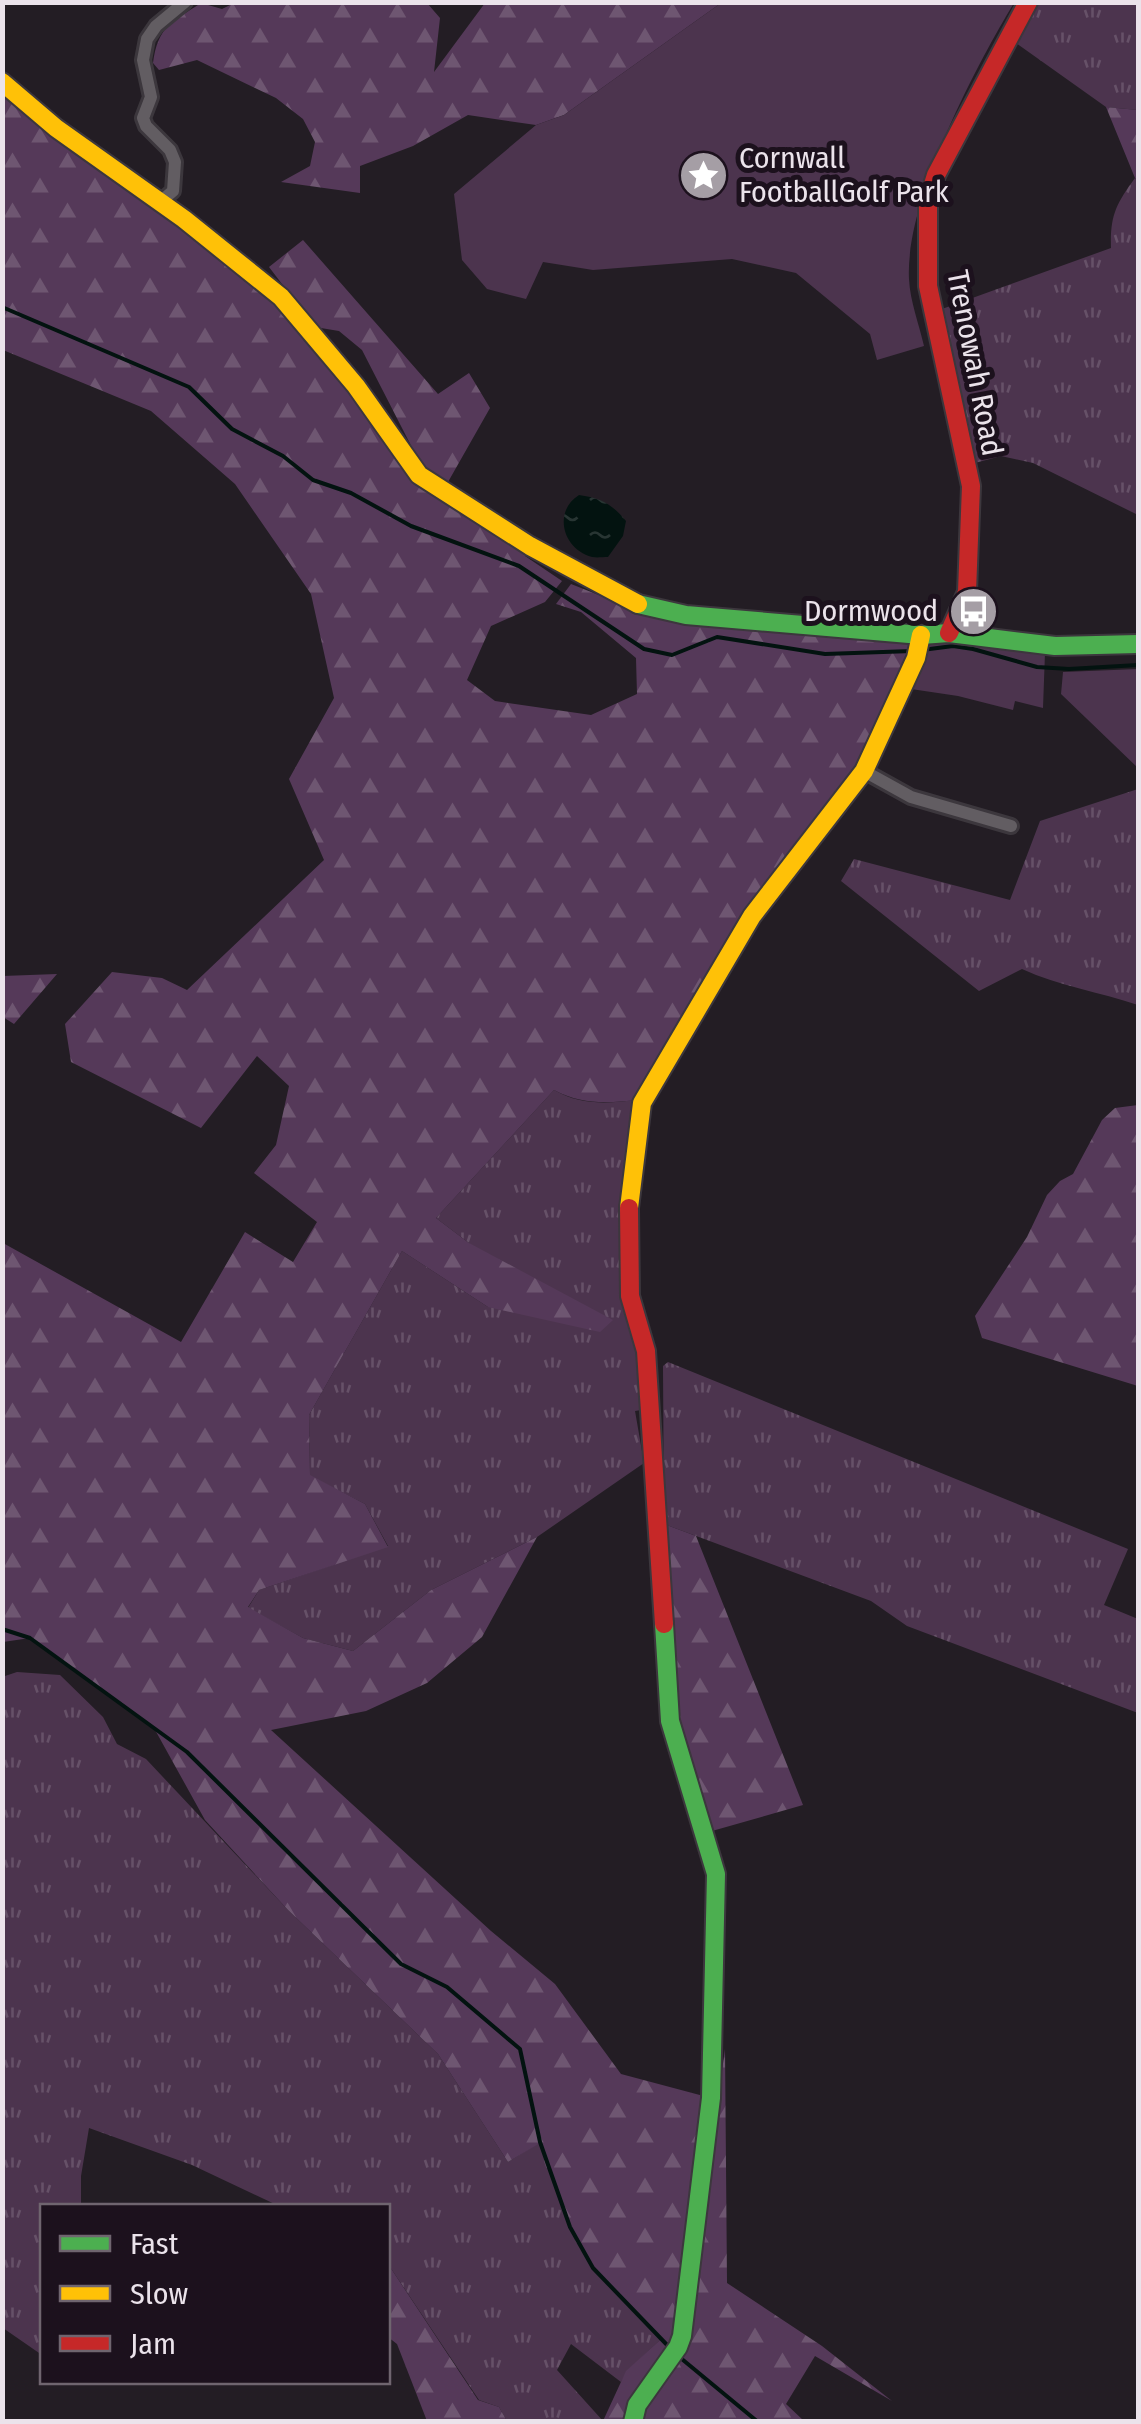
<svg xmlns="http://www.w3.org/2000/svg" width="1141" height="2424" font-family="'Fira Sans Condensed',sans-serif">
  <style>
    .grass { fill: url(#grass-tufts) }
    .forest { fill: url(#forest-firs) }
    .park { fill: #4c344e }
    .water { fill: url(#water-ripples) }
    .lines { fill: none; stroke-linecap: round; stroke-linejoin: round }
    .stream { stroke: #031310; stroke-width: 4 }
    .street-casing { stroke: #3c373d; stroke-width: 18 }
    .fast-casing { stroke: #3c373d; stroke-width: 22 }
    .slow-casing { stroke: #3c373d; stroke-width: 22 }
    .jam-casing { stroke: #3c373d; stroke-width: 22 }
    .street { stroke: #625d62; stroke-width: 12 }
    .fast { stroke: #4caf50; stroke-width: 18 }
    .slow { stroke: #ffc107; stroke-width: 18 }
    .jam { stroke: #c62828; stroke-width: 18 }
    .labels { text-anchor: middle; stroke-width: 10; stroke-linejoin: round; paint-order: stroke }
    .poi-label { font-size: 30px; fill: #ebe3eb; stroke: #1c111d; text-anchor: start }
    .street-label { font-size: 30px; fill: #ebe3eb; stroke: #1c111d }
  </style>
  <defs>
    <pattern id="grass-tufts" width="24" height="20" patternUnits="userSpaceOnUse" patternTransform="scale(2.5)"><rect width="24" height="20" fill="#4c344e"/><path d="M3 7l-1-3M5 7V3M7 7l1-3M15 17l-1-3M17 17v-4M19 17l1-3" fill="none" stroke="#665168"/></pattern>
    <pattern id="forest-firs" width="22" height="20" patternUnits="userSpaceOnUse" patternTransform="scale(2.5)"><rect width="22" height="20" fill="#553959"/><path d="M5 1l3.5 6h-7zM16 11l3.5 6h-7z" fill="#6e5671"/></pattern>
    <pattern id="water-ripples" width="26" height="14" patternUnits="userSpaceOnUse" patternTransform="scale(2.5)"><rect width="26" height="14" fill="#031310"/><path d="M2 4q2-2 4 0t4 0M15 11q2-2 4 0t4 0" fill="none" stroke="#283533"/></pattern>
  </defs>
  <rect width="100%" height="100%" fill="#231d24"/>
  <path class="grass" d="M 1039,3 L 1138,3 L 1138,110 L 1106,107 L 1016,43 Z
    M 1135,178 L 1138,180 L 1138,515 L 1033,463 L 1001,456 L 975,463 L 942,309 L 1111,248 C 1110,216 1116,204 1135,178 Z
    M 1138,789 L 1138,1005 C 1100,992 1059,986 1022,969 L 979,991 L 841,881 L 854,859 L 1010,900 L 1040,821 Z
    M 554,1090 C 582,1106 607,1103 638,1100 L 619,1245 L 620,1282 L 638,1337 L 641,1410 L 635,1411 L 644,1463 L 537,1537 L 431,1590 L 353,1651 L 303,1638 L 248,1608 L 259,1590 L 388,1546 L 365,1504 L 310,1476 L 309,1415 L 402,1251 L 488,1307 L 469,1243 L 436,1218 Z
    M 668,1362 L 1128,1549 L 1104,1605 L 1138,1619 L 1138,1713 L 907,1626 L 871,1601 L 664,1524 L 663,1366 Z
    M 17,1672 L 60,1675 L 103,1717 L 117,1744 L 146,1759 L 288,1910 L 438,2054 L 508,2162 L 540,2142 L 570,2227 L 593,2268 L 660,2340 L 627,2371 L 621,2382 L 571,2344 L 557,2370 L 603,2421 L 507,2421 L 499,2407 L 479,2400 L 388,2264 L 388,2206 L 279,2206 L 192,2165 L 89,2128 L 81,2176 L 81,2206 L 42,2206 L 42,2355 L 3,2328 L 2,1677 Z"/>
  <path class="forest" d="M 236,2 L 427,3 L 440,18 L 434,72 L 485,3 L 721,3 L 564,115 L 536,125 L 468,115 L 413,146 L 360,166 L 360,193 L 281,182 L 310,166 L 315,142 L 303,119 L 276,98 L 197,60 L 159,70 L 153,63 C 158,26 172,22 201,3 L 222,9 Z
    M 2,91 L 281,297 L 419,475 L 530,546 L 525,556 L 562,581 L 545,602 L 491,626 L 467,680 L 495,701 L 591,715 L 637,694 L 636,658 L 581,612 L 556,604 L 571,584 L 634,609 L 913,644 L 860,762 L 638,1100 C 607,1103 582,1105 554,1090 L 436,1218 L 469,1243 L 613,1320 L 600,1332 L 488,1307 L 402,1251 L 309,1415 L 310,1475 L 365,1504 L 388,1547 L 259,1590 L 248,1607 L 303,1638 L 353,1651 L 431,1590 L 537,1537 L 482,1637 L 427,1683 L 366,1711 L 271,1730 L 491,1931 L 555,1984 L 621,2074 L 711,2098 L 691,2295 L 725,2049 L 727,2283 L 822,2346 L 892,2401 L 815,2356 L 786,2404 L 804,2421 L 603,2421 L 626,2371 L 660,2340 L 593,2268 L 570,2227 L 540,2143 L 508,2162 L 438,2054 L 288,1910 L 205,1820 L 154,1728 L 30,1638 L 3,1642 L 3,1243 L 181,1342 L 245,1232 L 293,1262 L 317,1222 L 254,1173 L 276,1145 L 289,1086 L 257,1056 L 201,1128 L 71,1062 L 65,1024 L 112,972 L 162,978 L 187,990 L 324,860 L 289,779 L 334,698 L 311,594 L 235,484 L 151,411 L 3,350 Z
    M 1106,107 L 1138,110 L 1138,180 L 1135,178 Z
    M 303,240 L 438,394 L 469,373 L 490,408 L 448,482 L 422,467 L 362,350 L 339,331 L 315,327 L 269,267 Z
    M 57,974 L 14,1024 L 3,1017 L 3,976 Z
    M 1138,1105 L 1138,1386 L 982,1338 L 975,1316 L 1027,1237 L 1047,1195 L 1060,1181 L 1073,1174 L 1102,1120 L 1115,1108 Z
    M 664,1524 L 696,1536 L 803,1805 L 712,1831 L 675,1721 Z
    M 388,2264 L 478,2400 L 499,2407 L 507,2421 L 427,2421 L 397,2344 L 388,2337 Z"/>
  <path class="park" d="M 721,3 L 1014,3 C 974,69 905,202 909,279 C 910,301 919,324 924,346 L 877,360 L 870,334 L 796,273 L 732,259 L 593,270 L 543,262 L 526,299 L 487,289 L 462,260 L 454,194 L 536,125 L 564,115 Z
    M 934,640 L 1045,653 L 1043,708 L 1015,701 L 1013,710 L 958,696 L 911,689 L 928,644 Z
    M 1138,669 L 1138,768 L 1061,694 L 1063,672 Z"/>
  <path class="water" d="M 579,495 C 601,498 612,504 626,521 L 623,536 L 608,557 C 603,557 597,558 592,557 C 562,549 553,511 579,495 Z"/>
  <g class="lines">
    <path class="stream" d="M 2,307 L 189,387 L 232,429 L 283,456 L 313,480 L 351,493 L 411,526 L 519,566 L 644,649 L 672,655 L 717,637 L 825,654 L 912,651
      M 922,650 L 953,646 L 973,649 L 1037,667 L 1069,669 L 1138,665
      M 2,1629 L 30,1638 L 187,1752 L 401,1964 L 447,1987 L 520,2049 L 540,2142 L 570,2227 L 593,2268 L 670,2348
      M 677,2355 L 758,2422"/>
    <defs>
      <path id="street" d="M 160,202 L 173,191 L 175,162 L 170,150 L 146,126 L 143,118 L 151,97 L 143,60 L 147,39 L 156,26 L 185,2
        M 864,771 L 911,797 L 1011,826"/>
      <path id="fast" d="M 638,604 L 686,615 L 921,635 L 949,633 L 1055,646 L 1138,644
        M 633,2422 L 637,2405 L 678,2347 L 682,2336 L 711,2098 L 716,1874 L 670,1721 L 664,1624"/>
      <path id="slow" d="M 2,82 L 56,128 L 184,219 L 281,297 L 356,386 L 419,475 L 530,546 L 638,604
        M 629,1208 L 642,1103 L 752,916 L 864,771 L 916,658 L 921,635"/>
      <path id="jam" d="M 949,633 L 967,592 L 971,486 L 928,286 L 928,201 L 936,175 L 1028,2
        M 629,1208 L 630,1296 L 646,1351 L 664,1624"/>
    </defs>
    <use href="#street" class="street-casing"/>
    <use href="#fast" class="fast-casing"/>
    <use href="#slow" class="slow-casing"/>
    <use href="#jam" class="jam-casing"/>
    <use href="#street" class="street"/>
    <use href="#fast" class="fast"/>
    <use href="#slow" class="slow"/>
    <use href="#jam" class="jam"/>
  </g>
  <defs>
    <symbol id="sight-disc" viewBox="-11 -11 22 22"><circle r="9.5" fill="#a59ea5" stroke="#1c111d"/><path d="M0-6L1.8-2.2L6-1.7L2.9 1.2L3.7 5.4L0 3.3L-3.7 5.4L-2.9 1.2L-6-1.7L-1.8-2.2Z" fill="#fff"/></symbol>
    <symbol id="bus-disc" viewBox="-11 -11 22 22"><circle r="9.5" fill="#a59ea5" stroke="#1c111d"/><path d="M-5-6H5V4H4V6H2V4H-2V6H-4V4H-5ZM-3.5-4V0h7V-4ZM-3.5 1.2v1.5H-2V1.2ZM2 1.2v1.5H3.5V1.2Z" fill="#fff"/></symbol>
  </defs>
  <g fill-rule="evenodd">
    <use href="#sight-disc" x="676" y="148" width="55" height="55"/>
    <use href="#bus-disc" x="946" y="584" width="55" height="55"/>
  </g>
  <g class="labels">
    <g class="poi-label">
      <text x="739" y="168">Cornwall<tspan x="739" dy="34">FootballGolf Park</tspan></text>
      <text x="938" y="621" text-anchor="end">Dormwood</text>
    </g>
    <g class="street-label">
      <text transform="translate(975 363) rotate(79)" y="10">Trenowah Road</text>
    </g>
  </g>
  <rect width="1141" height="2424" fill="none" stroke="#ebe3eb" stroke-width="10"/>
  <rect x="40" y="2204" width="350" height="180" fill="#1c111d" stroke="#6f656f" stroke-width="2.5"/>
  <rect x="60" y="2236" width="50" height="15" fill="#4caf50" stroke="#6f656f" stroke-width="2.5"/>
  <text x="130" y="2254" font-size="30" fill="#ebe3eb">Fast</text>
  <rect x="60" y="2286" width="50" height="15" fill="#ffc107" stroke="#6f656f" stroke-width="2.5"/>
  <text x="130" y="2304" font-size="30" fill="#ebe3eb">Slow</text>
  <rect x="60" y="2336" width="50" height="15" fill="#c62828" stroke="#6f656f" stroke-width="2.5"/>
  <text x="130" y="2354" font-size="30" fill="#ebe3eb">Jam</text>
</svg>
